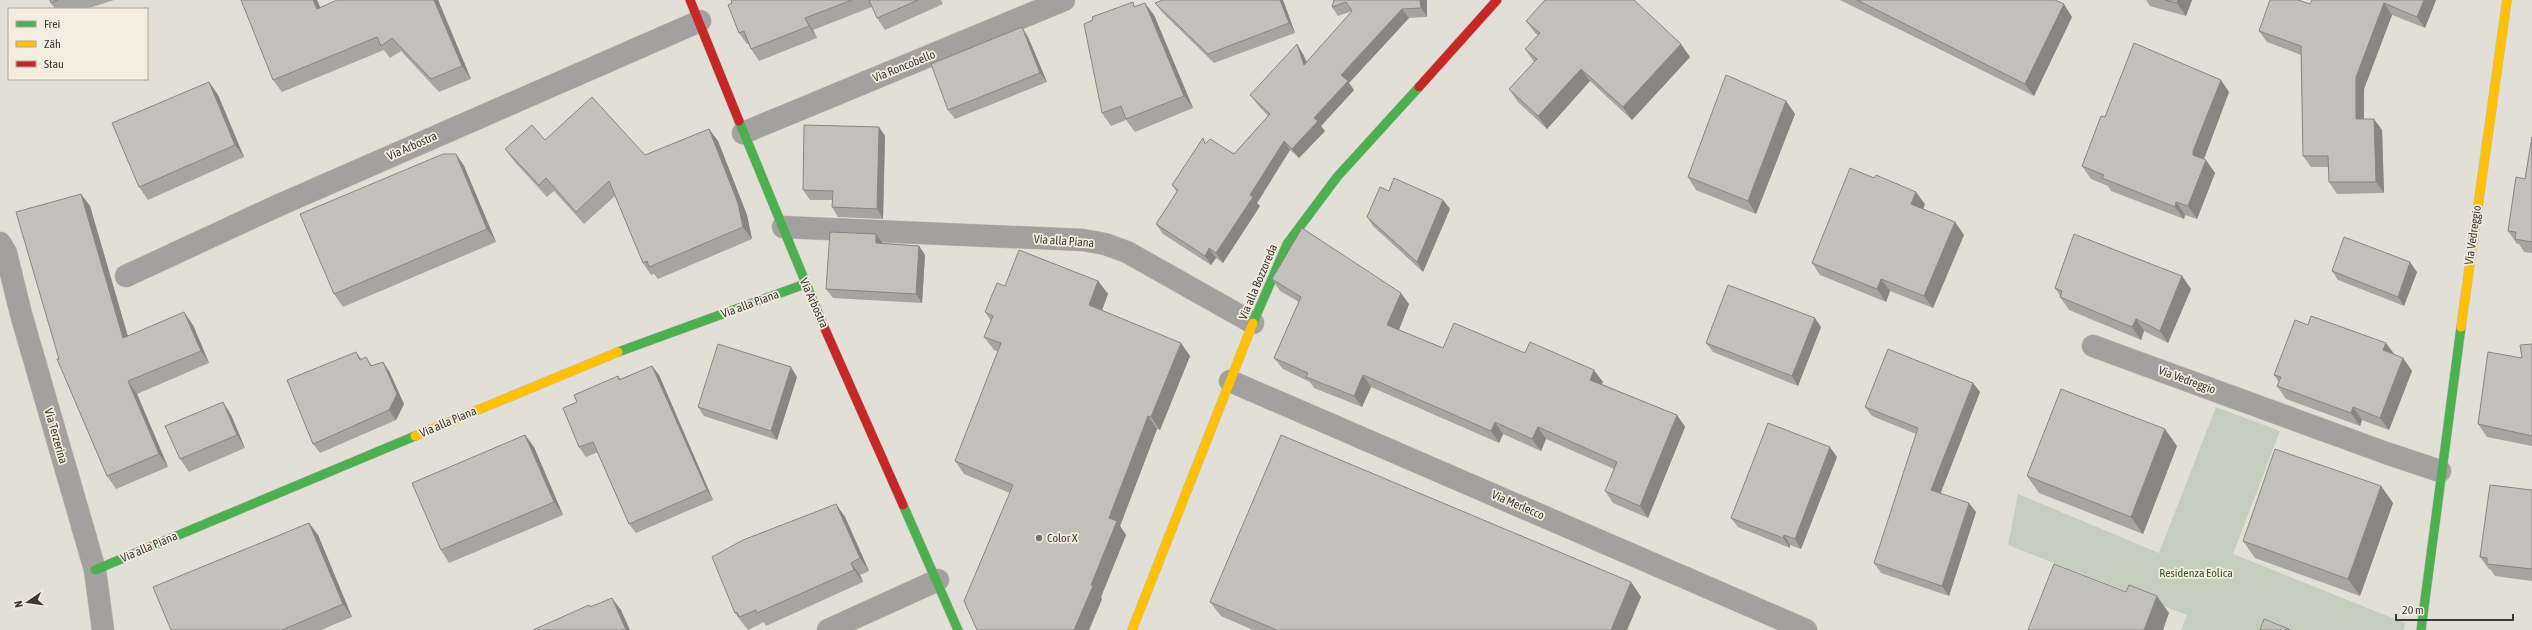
<svg xmlns="http://www.w3.org/2000/svg" width="2532" height="630" font-family="'Asap Condensed',sans-serif">
  <style>
    .green { fill: #c5cebd }
    .lines { fill: none; stroke-linecap: round; stroke-linejoin: round }
    .street-casing { stroke: #c0bdb7; stroke-width: 23 }
    .fast-casing { stroke: #c0bdb7; stroke-width: 10 }
    .slow-casing { stroke: #c0bdb7; stroke-width: 10 }
    .jam-casing { stroke: #c0bdb7; stroke-width: 10 }
    .street { stroke: #a3a19f; stroke-width: 22 }
    .fast { stroke: #4caf50; stroke-width: 9 }
    .slow { stroke: #ffc107; stroke-width: 9 }
    .jam { stroke: #c62828; stroke-width: 9 }
    .wall { fill: #a7a5a0 }
    .shaded-wall { fill: #888682 }
    .building { fill: #c2c0ba; stroke: #888682 }
    .poi-dot { fill: #77746e; stroke: #f3ede0; stroke-width: 1.5 }
    .labels { text-anchor: middle; stroke-width: 3.5; stroke-linejoin: round; paint-order: stroke }
    .street-label { font-size: 12px; fill: #3d3a35; stroke: #f3ede0 }
    .poi-label { font-size: 12px; fill: #3d3a35; stroke: #f3ede0; text-anchor: start }
    .park-label { font-size: 12px; fill: #365628; stroke: #f3ede0 }
  </style>
  <rect width="100%" height="100%" fill="#e2dfd7"/>
  <path class="green" d="M 2216,407 L 2280,431 L 2233,554 L 2405,623 L 2404,630 L 2181,630 L 2187,615 L 2008,545 L 2018,494 L 2159,553 Z"/>
  <g class="lines">
    <defs>
      <path id="street" d="M 743,133 L 1064,0
        M 783,227 L 1083,240 L 1105,244 L 1127,252 L 1253,323
        M 0,243 L 6,253 L 21,314 L 95,570 L 103,630
        M 126,276 L 277,206 L 700,21
        M 2093,346 L 2386,453 L 2440,471
        M 1230,381 L 1806,630
        M 828,630 L 938,580"/>
      <path id="fast" d="M 739,121 L 821,320
        M 1253,323 L 1287,244 L 1337,177 L 1419,87
        M 618,352 L 805,284
        M 903,505 L 958,630
        M 95,570 L 415,436
        M 2421,630 L 2461,327"/>
      <path id="slow" d="M 2461,327 L 2507,0
        M 415,436 L 618,352
        M 1132,630 L 1253,323"/>
      <path id="jam" d="M 690,0 L 739,121
        M 1419,87 L 1497,0
        M 821,320 L 903,505"/>
    </defs>
    <use href="#street" class="street-casing"/>
    <use href="#fast" class="fast-casing"/>
    <use href="#slow" class="slow-casing"/>
    <use href="#jam" class="jam-casing"/>
    <use href="#street" class="street"/>
    <use href="#fast" class="fast"/>
    <use href="#slow" class="slow"/>
    <use href="#jam" class="jam"/>
  </g>
  <path class="wall" d="M 50,0 L 114,0 L 86,9 L 55,9 L 51,3 Z
    M 317,0 L 320,7 L 438,0 L 471,79 L 439,92 L 401,51 L 390,58 L 384,50 L 282,92 L 273,80 Z
    M 731,0 L 941,0 L 943,4 L 885,30 L 877,18 L 872,7 L 813,30 L 817,38 L 759,61 L 751,49 L 749,44 L 747,44 L 739,33 L 732,3 Z
    M 1283,0 L 1295,33 L 1214,63 L 1162,12 L 1155,3 Z
    M 1334,0 L 1427,0 L 1427,17 L 1409,18 L 1349,83 L 1354,90 L 1321,126 L 1325,131 L 1299,158 L 1290,150 L 1257,203 L 1260,206 L 1223,263 L 1216,258 L 1211,265 L 1163,234 L 1156,224 L 1177,192 L 1172,185 L 1206,143 L 1234,154 L 1268,116 L 1257,104 L 1250,95 L 1303,54 L 1307,62 L 1352,11 L 1338,16 L 1332,7 Z
    M 1840,0 L 2055,0 L 2072,17 L 2034,96 Z
    M 2146,0 L 2192,0 L 2186,16 L 2150,6 Z
    M 2436,0 L 2425,28 L 2392,15 L 2364,89 L 2364,119 L 2382,130 L 2384,193 L 2337,194 L 2329,182 L 2329,167 L 2311,167 L 2303,156 L 2301,55 L 2267,42 L 2259,31 L 2310,4 Z
    M 1136,6 L 1154,15 L 1193,108 L 1135,132 L 1126,120 L 1111,126 L 1102,113 Z
    M 1526,21 L 1690,57 L 1632,120 L 1590,81 L 1547,129 L 1518,102 L 1509,89 L 1534,62 L 1525,49 L 1538,35 L 1535,33 Z
    M 1028,37 L 1047,82 L 955,119 L 948,110 Z
    M 209,82 L 218,95 L 244,157 L 148,200 L 139,187 Z
    M 2229,92 L 2204,159 L 2215,173 L 2197,219 L 2185,215 L 2184,219 L 2111,191 L 2108,186 L 2091,179 L 2082,166 L 2105,117 Z
    M 1786,101 L 1795,114 L 1756,214 L 1696,190 L 1688,177 Z
    M 879,127 L 885,136 L 883,219 L 838,217 L 832,207 L 832,200 L 810,200 L 803,190 Z
    M 709,129 L 718,141 L 747,215 L 752,239 L 658,279 L 654,274 L 651,275 L 643,263 L 615,196 L 584,224 L 554,191 L 547,197 L 514,161 L 505,149 L 545,140 L 645,155 Z
    M 2532,137 L 2532,253 L 2524,252 L 2519,244 L 2517,244 L 2508,231 L 2525,179 Z
    M 456,154 L 464,166 L 496,242 L 343,307 L 334,294 Z
    M 1389,191 L 1443,200 L 1450,209 L 1423,272 L 1373,226 L 1367,217 Z
    M 81,194 L 90,206 L 128,336 L 193,325 L 209,363 L 137,394 L 168,467 L 116,489 L 107,476 L 59,359 Z
    M 1925,204 L 1923,209 L 1955,222 L 1964,235 L 1933,308 L 1890,291 L 1886,302 L 1820,275 L 1812,263 Z
    M 882,243 L 919,246 L 925,255 L 922,303 L 833,298 L 826,289 Z
    M 2332,271 L 2417,272 L 2404,306 L 2338,280 Z
    M 2182,276 L 2191,289 L 2168,343 L 2144,331 L 2141,340 L 2069,310 L 2060,297 L 2060,296 L 2055,288 Z
    M 1272,279 L 1409,304 L 1399,330 L 1443,348 L 1525,353 L 1603,382 L 1602,384 L 1677,415 L 1685,427 L 1648,518 L 1613,503 L 1605,491 L 1614,469 L 1546,439 L 1541,451 L 1503,434 L 1499,443 L 1371,387 L 1362,407 L 1314,388 L 1310,382 L 1283,369 L 1274,358 L 1299,302 L 1280,291 Z
    M 1098,281 L 1108,294 L 1102,310 L 1190,356 L 1160,430 L 1157,429 L 1120,526 L 1126,535 L 1101,597 L 1102,599 L 1089,630 L 977,630 L 1010,493 L 964,474 L 955,461 L 998,352 L 994,350 L 984,337 L 991,321 L 985,312 L 1005,286 Z
    M 2308,325 L 2403,358 L 2412,371 L 2389,430 L 2362,420 L 2360,426 L 2286,399 L 2277,386 L 2279,382 L 2274,375 Z
    M 1821,327 L 1798,386 L 1713,352 L 1706,343 Z
    M 2532,344 L 2532,446 L 2487,437 L 2478,424 Z
    M 366,357 L 372,366 L 389,371 L 404,404 L 396,420 L 320,453 L 313,444 L 361,359 Z
    M 652,366 L 659,375 L 713,500 L 636,533 L 629,524 L 598,452 L 586,457 L 579,447 L 577,402 L 618,376 L 621,379 Z
    M 797,377 L 777,440 L 704,416 L 698,407 Z
    M 1973,383 L 1980,392 L 1940,493 L 1976,512 L 1949,596 L 1881,573 L 1874,563 L 1916,434 L 1872,416 L 1865,407 Z
    M 223,402 L 231,415 L 245,448 L 189,472 L 180,459 Z
    M 525,435 L 534,447 L 563,515 L 449,563 L 441,550 Z
    M 2177,446 L 2143,534 L 2039,493 L 2027,476 Z
    M 1837,457 L 1801,549 L 1790,545 L 1790,548 L 1738,527 L 1731,518 Z
    M 2381,486 L 2393,503 L 2360,596 L 2255,558 L 2243,541 Z
    M 2532,490 L 2532,581 L 2495,576 L 2491,570 L 2489,569 L 2480,557 Z
    M 836,504 L 845,517 L 869,571 L 860,575 L 863,582 L 766,626 L 764,622 L 748,630 L 744,625 L 735,613 Z
    M 309,523 L 318,535 L 352,617 L 321,630 L 171,630 Z
    M 1631,582 L 1641,597 L 1627,630 L 1253,630 L 1221,616 L 1210,602 Z"/>
  <path class="shaded-wall" d="M 313,0 L 317,0 L 326,21 L 317,9 Z
    M 434,0 L 438,0 L 471,79 L 462,66 Z
    M 1280,0 L 1283,0 L 1295,33 L 1289,23 Z
    M 1420,0 L 1427,0 L 1427,17 L 1421,8 Z
    M 2178,0 L 2192,0 L 2186,16 L 2177,3 Z
    M 2424,0 L 2436,0 L 2425,28 L 2417,17 Z
    M 1145,3 L 1154,15 L 1193,108 L 1184,96 Z
    M 2384,3 L 2392,15 L 2364,89 L 2364,130 L 2356,119 L 2356,77 Z
    M 2064,4 L 2072,17 L 2034,96 L 2025,84 Z
    M 1402,9 L 1409,18 L 1349,83 L 1354,90 L 1321,126 L 1325,131 L 1299,158 L 1292,149 L 1314,118 L 1341,75 Z
    M 805,18 L 813,30 L 817,38 L 809,26 Z
    M 1022,27 L 1028,37 L 1047,82 L 1040,73 Z
    M 1297,44 L 1303,54 L 1311,74 L 1304,65 Z
    M 1681,44 L 1690,57 L 1632,120 L 1623,107 Z
    M 1581,69 L 1590,81 L 1547,129 L 1538,116 Z
    M 2221,80 L 2229,92 L 2202,164 L 2193,155 L 2193,151 Z
    M 209,82 L 218,95 L 244,157 L 235,145 Z
    M 1786,101 L 1795,114 L 1756,214 L 1748,201 Z
    M 2374,119 L 2382,130 L 2384,193 L 2376,182 Z
    M 879,127 L 885,136 L 883,219 L 877,209 Z
    M 709,129 L 718,141 L 747,215 L 752,239 L 743,227 Z
    M 1284,141 L 1290,150 L 1257,203 L 1260,206 L 1223,263 L 1216,253 L 1250,195 Z
    M 456,154 L 464,166 L 496,242 L 487,229 Z
    M 2206,160 L 2215,173 L 2197,219 L 2188,206 Z
    M 1916,192 L 1925,204 L 1920,217 L 1911,204 Z
    M 81,194 L 90,206 L 132,351 L 123,338 Z
    M 1443,200 L 1450,209 L 1423,272 L 1417,262 Z
    M 2176,202 L 2185,215 L 2184,219 L 2175,207 Z
    M 1955,222 L 1964,235 L 1933,308 L 1924,296 Z
    M 876,234 L 883,244 L 876,243 Z
    M 919,246 L 925,255 L 922,303 L 916,294 Z
    M 1209,248 L 1216,258 L 1211,265 L 1205,256 Z
    M 2410,262 L 2417,272 L 2404,306 L 2398,297 Z
    M 2182,276 L 2191,289 L 2168,343 L 2160,331 Z
    M 1881,279 L 1890,291 L 1886,302 L 1877,289 Z
    M 1098,281 L 1108,294 L 1099,318 L 1089,305 Z
    M 1401,293 L 1409,304 L 1396,337 L 1387,325 Z
    M 184,312 L 193,325 L 209,363 L 201,351 Z
    M 1815,318 L 1821,327 L 1798,386 L 1792,376 Z
    M 2136,319 L 2144,331 L 2141,340 L 2132,327 Z
    M 1181,343 L 1190,356 L 1160,430 L 1151,417 Z
    M 2386,343 L 2395,355 L 2383,350 Z
    M 356,352 L 363,362 L 360,360 Z
    M 2403,358 L 2412,371 L 2389,430 L 2380,418 Z
    M 383,362 L 389,371 L 404,404 L 396,420 L 389,410 Z
    M 652,366 L 659,375 L 713,500 L 707,490 Z
    M 791,367 L 797,377 L 777,440 L 771,431 Z
    M 1594,370 L 1603,382 L 1598,392 L 1590,380 Z
    M 1363,375 L 1371,387 L 1362,407 L 1354,396 Z
    M 128,381 L 137,394 L 168,467 L 159,454 Z
    M 1973,383 L 1980,392 L 1938,500 L 1931,490 Z
    M 223,402 L 231,415 L 245,448 L 237,435 Z
    M 2353,407 L 2362,420 L 2360,426 L 2351,413 Z
    M 1677,415 L 1685,427 L 1648,518 L 1640,506 Z
    M 1148,416 L 1157,429 L 1120,526 L 1126,535 L 1101,597 L 1102,599 L 1089,630 L 1074,630 L 1109,518 Z
    M 1495,422 L 1503,434 L 1499,443 L 1491,431 Z
    M 1538,427 L 1546,439 L 1541,451 L 1532,439 Z
    M 2165,429 L 2177,446 L 2143,534 L 2131,517 Z
    M 525,435 L 534,447 L 563,515 L 554,502 Z
    M 1830,447 L 1837,457 L 1801,549 L 1795,539 Z
    M 2381,486 L 2393,503 L 2360,596 L 2348,579 Z
    M 1969,503 L 1976,512 L 1949,596 L 1942,586 Z
    M 836,504 L 845,517 L 869,571 L 860,558 Z
    M 309,523 L 318,535 L 352,617 L 343,604 Z
    M 1784,535 L 1790,545 L 1790,548 L 1783,538 Z
    M 851,563 L 860,575 L 863,582 L 854,570 Z
    M 1631,582 L 1641,597 L 1627,630 L 1611,630 Z
    M 2157,596 L 2169,613 L 2163,630 L 2144,630 Z
    M 612,598 L 621,610 L 630,630 L 626,630 Z"/>
  <path class="building" d="M 50,0 L 58,0 L 51,3 Z
    M 241,0 L 313,0 L 317,9 L 337,0 L 434,0 L 462,66 L 431,79 L 392,38 L 381,46 L 377,37 L 273,80 Z
    M 731,0 L 852,0 L 805,18 L 809,26 L 751,49 L 744,31 L 739,33 L 728,5 L 732,3 Z
    M 869,0 L 918,0 L 877,18 Z
    M 1163,0 L 1280,0 L 1289,23 L 1208,54 L 1155,3 Z
    M 1334,0 L 1420,0 L 1421,8 L 1402,9 L 1341,75 L 1348,81 L 1314,118 L 1318,121 L 1292,149 L 1284,141 L 1250,195 L 1253,197 L 1216,253 L 1209,248 L 1205,256 L 1156,224 L 1178,190 L 1172,185 L 1203,138 L 1205,144 L 1210,139 L 1234,154 L 1270,114 L 1250,95 L 1297,44 L 1304,65 L 1352,11 L 1346,2 L 1332,7 Z
    M 1545,0 L 1634,0 L 1681,44 L 1623,107 L 1581,69 L 1538,116 L 1509,89 L 1537,59 L 1525,49 L 1540,33 L 1526,21 Z
    M 1857,0 L 2055,0 L 2064,4 L 2025,84 Z
    M 2165,0 L 2178,0 L 2177,3 Z
    M 2270,0 L 2298,0 L 2310,4 L 2312,0 L 2424,0 L 2417,17 L 2384,3 L 2356,77 L 2356,119 L 2374,119 L 2376,182 L 2329,182 L 2328,156 L 2303,156 L 2301,46 L 2259,31 Z
    M 1133,2 L 1134,7 L 1145,3 L 1184,96 L 1126,119 L 1121,106 L 1102,113 L 1084,24 L 1093,20 L 1092,17 Z
    M 1022,27 L 1040,73 L 948,110 L 931,64 Z
    M 2134,43 L 2221,80 L 2193,151 L 2193,155 L 2206,160 L 2188,206 L 2176,202 L 2175,207 L 2102,178 L 2104,175 L 2082,166 L 2101,116 L 2105,117 Z
    M 1726,75 L 1786,101 L 1748,201 L 1688,177 Z
    M 209,82 L 235,145 L 139,187 L 112,123 Z
    M 592,97 L 645,155 L 709,129 L 738,203 L 743,227 L 649,267 L 647,261 L 643,263 L 609,181 L 576,212 L 546,178 L 539,185 L 505,149 L 532,125 L 545,140 Z
    M 804,125 L 879,127 L 877,209 L 832,207 L 833,191 L 803,190 Z
    M 2532,137 L 2532,242 L 2515,239 L 2516,232 L 2508,231 L 2516,177 L 2525,179 Z
    M 443,154 L 456,154 L 487,229 L 334,294 L 300,214 Z
    M 1850,168 L 1874,178 L 1876,175 L 1916,192 L 1911,204 L 1955,222 L 1924,296 L 1881,279 L 1877,289 L 1812,263 Z
    M 1394,178 L 1443,200 L 1417,262 L 1367,217 L 1380,187 L 1389,191 Z
    M 81,194 L 123,338 L 184,312 L 201,351 L 128,381 L 159,454 L 107,476 L 57,359 L 59,359 L 16,212 Z
    M 1302,228 L 1401,293 L 1387,325 L 1443,348 L 1454,323 L 1525,353 L 1530,342 L 1594,370 L 1590,380 L 1677,415 L 1640,506 L 1605,491 L 1617,462 L 1538,427 L 1532,439 L 1495,422 L 1491,431 L 1363,375 L 1354,396 L 1306,377 L 1308,373 L 1274,358 L 1301,297 L 1272,279 Z
    M 830,232 L 876,234 L 876,243 L 919,246 L 916,294 L 826,289 Z
    M 2074,234 L 2182,276 L 2160,331 L 2136,319 L 2132,327 L 2060,297 L 2062,291 L 2055,288 Z
    M 2344,237 L 2410,262 L 2398,297 L 2332,271 Z
    M 1019,250 L 1098,281 L 1089,305 L 1181,343 L 1151,417 L 1148,416 L 1109,518 L 1117,521 L 1091,585 L 1093,586 L 1074,630 L 977,630 L 964,601 L 1013,485 L 955,461 L 1001,343 L 984,337 L 993,316 L 985,312 L 997,283 L 1005,286 Z
    M 1728,285 L 1815,318 L 1792,376 L 1706,343 Z
    M 2311,316 L 2386,343 L 2383,350 L 2403,358 L 2380,418 L 2353,407 L 2351,413 L 2277,386 L 2281,377 L 2274,375 L 2295,320 L 2308,325 Z
    M 718,344 L 791,367 L 771,431 L 698,407 Z
    M 2532,344 L 2532,436 L 2478,424 L 2488,352 L 2522,358 L 2520,345 Z
    M 1888,349 L 1973,383 L 1931,490 L 1969,503 L 1942,586 L 1874,563 L 1918,428 L 1865,407 Z
    M 356,352 L 360,360 L 366,357 L 371,366 L 383,362 L 397,394 L 389,410 L 313,444 L 287,380 Z
    M 652,366 L 707,490 L 629,524 L 593,442 L 579,447 L 563,408 L 577,402 L 574,395 L 618,376 L 619,380 Z
    M 2061,389 L 2165,429 L 2131,517 L 2027,476 Z
    M 223,402 L 237,435 L 180,459 L 165,426 Z
    M 1768,423 L 1830,447 L 1795,539 L 1784,535 L 1783,538 L 1731,518 Z
    M 525,435 L 554,502 L 441,550 L 412,483 Z
    M 1281,435 L 1631,582 L 1611,630 L 1277,630 L 1210,602 Z
    M 2275,449 L 2381,486 L 2348,579 L 2243,541 Z
    M 2490,485 L 2532,490 L 2532,569 L 2487,564 L 2487,558 L 2480,557 Z
    M 836,504 L 860,558 L 851,563 L 854,570 L 757,613 L 756,610 L 739,617 L 737,612 L 735,613 L 712,557 L 743,540 Z
    M 309,523 L 343,604 L 282,630 L 171,630 L 153,587 Z
    M 2054,564 L 2126,592 L 2129,585 L 2157,596 L 2144,630 L 2028,630 Z
    M 612,598 L 626,630 L 533,630 L 589,605 L 590,607 Z
    M 2264,619 L 2291,630 L 2260,630 Z"/>
  <circle class="poi-dot" cx="1039" cy="538" r="4"/>
  <g class="labels">
    <g class="street-label">
      <text transform="translate(904 66) rotate(-22)" y="4">Via Roncobello</text>
      <text transform="translate(412 146) rotate(-24)" y="4">Via Arbostra</text>
      <text transform="translate(2473 235) rotate(-82)" y="4">Via Vedreggio</text>
      <text transform="translate(1064 241) rotate(4)" y="4">Via alla Piana</text>
      <text transform="translate(1258 282) rotate(-67)" y="4">Via alla Bozzoreda</text>
      <text transform="translate(814 303) rotate(66)" y="4">Via Arbostra</text>
      <text transform="translate(750 304) rotate(-20)" y="4">Via alla Piana</text>
      <text transform="translate(2187 380) rotate(20)" y="4">Via Vedreggio</text>
      <text transform="translate(448 422) rotate(-23)" y="4">Via alla Piana</text>
      <text transform="translate(56 436) rotate(74)" y="4">Via Terzerina</text>
      <text transform="translate(1518 505) rotate(23)" y="4">Via Merlecco</text>
      <text transform="translate(149 547) rotate(-23)" y="4">Via alla Piana</text>
    </g>
    <g class="poi-label">
      <text x="1047" y="542">Color X</text>
    </g>
    <g class="park-label">
      <text x="2196" y="577">Residenza Eolica</text>
    </g>
  </g>
  <rect x="8" y="8" width="140" height="72" fill="#f3ede0" stroke="#aaa59c"/>
  <rect x="16" y="21" width="20" height="6" fill="#4caf50" stroke="#aaa59c"/>
  <text x="44" y="28" font-size="12" fill="#3d3a35">Frei</text>
  <rect x="16" y="41" width="20" height="6" fill="#ffc107" stroke="#aaa59c"/>
  <text x="44" y="48" font-size="12" fill="#3d3a35">Zäh</text>
  <rect x="16" y="61" width="20" height="6" fill="#c62828" stroke="#aaa59c"/>
  <text x="44" y="68" font-size="12" fill="#3d3a35">Stau</text>
  <g transform="translate(28 602) rotate(257)" stroke="#f3ede0" stroke-width="3" paint-order="stroke">
  <path d="M0-3L7 15L0 10L-7 15Z" fill="#3d3a35"/>
  <text y="-6" font-size="11" font-weight="bold" text-anchor="middle" fill="#3d3a35">N</text>
  </g>
  <path d="M2396 614v6h117v-6" fill="none" stroke="#3d3a35" stroke-width="2"/>
  <text x="2402" y="614" font-size="12" fill="#3d3a35" stroke="#f3ede0" stroke-width="3" paint-order="stroke">20 m</text>
</svg>
